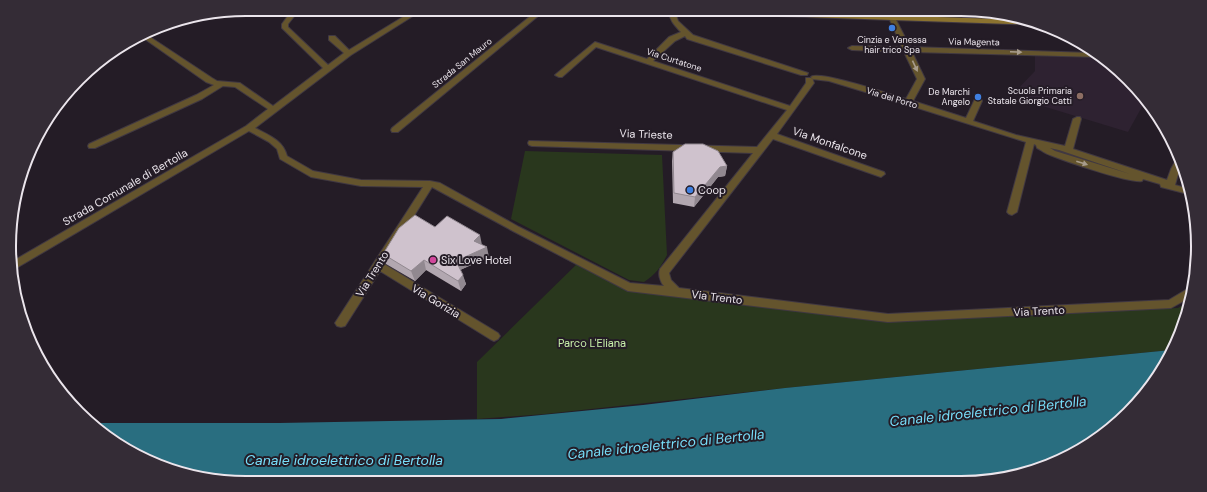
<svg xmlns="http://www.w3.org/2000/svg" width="1207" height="492" font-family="'DM Sans',sans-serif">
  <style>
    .built { fill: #2e2231 }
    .green { fill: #29371d }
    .water { fill: #296e80 }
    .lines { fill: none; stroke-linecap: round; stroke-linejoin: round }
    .street-casing { stroke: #403842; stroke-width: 2 }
    .secondary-casing { stroke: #403842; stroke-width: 2 }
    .street { fill: #64542d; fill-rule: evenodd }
    .secondary { fill: #8b722f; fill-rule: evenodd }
    .wall { fill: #b2a7b0 }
    .shaded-wall { fill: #918890 }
    .building { fill: #cfc2cd; stroke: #918890 }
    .oneway { fill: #a89c8c }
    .shop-dot { fill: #3f7fe0; stroke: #241c26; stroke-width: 1.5 }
    .education-dot { fill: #8d6e63; stroke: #241c26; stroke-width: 1.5 }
    .hotel-dot { fill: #d1479c; stroke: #241c26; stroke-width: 1.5 }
    .labels { text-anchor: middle; stroke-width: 4; stroke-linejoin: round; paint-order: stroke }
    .far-poi-label { font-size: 9px; fill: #ebe5ec; stroke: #241c26; text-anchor: end }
    .far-street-label { font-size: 9px; fill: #ebe5ec; stroke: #241c26 }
    .street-label { font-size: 11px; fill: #ebe5ec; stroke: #241c26 }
    .poi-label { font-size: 11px; fill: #ebe5ec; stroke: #241c26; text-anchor: start }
    .park-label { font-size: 11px; fill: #c8f1a9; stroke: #241c26 }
    .near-water-label { font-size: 14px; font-style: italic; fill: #77defa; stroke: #241c26 }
    .rim { fill: none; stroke: #ebe5ec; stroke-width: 2 }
  </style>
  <rect width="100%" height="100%" fill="#241c26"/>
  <path class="built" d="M 1035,56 L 1101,58 L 1117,68 L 1144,103 L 1128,132 L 1026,101 L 1016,91 L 1035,71 Z"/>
  <path class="green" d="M 525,151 L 662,155 L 667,255 C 661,267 655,275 644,282 L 629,280 L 511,219 Z
    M 579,262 L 628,287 L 888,318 L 1178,308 L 1188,302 L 1185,322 L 1171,350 L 785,388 L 545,414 L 477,419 L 477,362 Z"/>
  <path class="water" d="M 1171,350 L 1158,378 L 1117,424 L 1052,465 L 1021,473 L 951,481 L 246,483 L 170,470 L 102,434 L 92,423 L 279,423 L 501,419 L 643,405 L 785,388 Z"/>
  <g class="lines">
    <defs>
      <path id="street" d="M 293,9 L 300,9 L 288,24 L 288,27 L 328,65 L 344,53 L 329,40 L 329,36 L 335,36 L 349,50 L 416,9 L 424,9 L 351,55 L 255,128 C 268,135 283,140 287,156 L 313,171 L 361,180 L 430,181 L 440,183 L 519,227 L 630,283 L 664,286 C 660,282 658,274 660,269 L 753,153 L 532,146 L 529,145 L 528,143 L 529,141 L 757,147 L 787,110 L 596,47 L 562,77 L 559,77 L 555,75 L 595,42 L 647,59 L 669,37 L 681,32 C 674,25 669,19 668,9 L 674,9 L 678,21 L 693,35 L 808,73 L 807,75 L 801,75 L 687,39 L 685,36 L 675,41 L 653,61 L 790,106 L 806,83 L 806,78 L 812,78 L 814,83 L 777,134 L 884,172 L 885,174 L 881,177 L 878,176 L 773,139 L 669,273 L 671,280 L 679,288 L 888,314 L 1169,300 L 1189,288 L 1189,298 L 1171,308 L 888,322 L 628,291 L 513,231 L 432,187 L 384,264 L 498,333 L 500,336 L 498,339 L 494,341 L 490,339 L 380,271 L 345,326 L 341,327 L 337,326 L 335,323 L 337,320 L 423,187 L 361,186 L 311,177 L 280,159 L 277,149 L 269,142 L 249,131 L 13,270 L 13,261 L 246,126 L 268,109 L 235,87 L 223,86 L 202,99 L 95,148 L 89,148 L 88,146 L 89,144 L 196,95 L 214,85 L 206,82 L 142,37 L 147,35 L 212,78 L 217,81 L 240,83 L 273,106 L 323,68 L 282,28 L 282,24 Z
        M 536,9 L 542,9 L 538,16 L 398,132 L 392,132 L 391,130 L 392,128 L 533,14 Z
        M 928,9 L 934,9 L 937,15 L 936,16 L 932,16 Z
        M 892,16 L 895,18 L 910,47 L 1091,53 L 1098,57 L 912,52 L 925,79 L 913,101 L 966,118 L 975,99 L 981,99 L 982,101 L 973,121 L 1016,135 L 1065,146 L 1073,119 L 1077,117 L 1080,117 L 1081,119 L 1073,149 L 1167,180 L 1171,169 L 1176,160 L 1178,159 L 1180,167 L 1175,185 L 1186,188 L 1188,194 L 1161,187 L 1160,184 L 1143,179 L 1142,181 C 1131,184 1065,161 1050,155 C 1046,154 1041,150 1037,148 L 1036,145 L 1034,144 L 1017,212 L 1012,215 L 1009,214 L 1007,212 L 1026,142 L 905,104 L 829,81 L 812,79 L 811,77 C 819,70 892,95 906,99 L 917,79 L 904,52 L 852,50 L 848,48 L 852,46 L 902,47 L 889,18 ZM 1050,148 L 1059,150 L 1130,174 L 1055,151 Z"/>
      <path id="secondary" d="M 626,9 L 701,9 L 1029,20 L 1037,22 L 1043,25 L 630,11 Z"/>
    </defs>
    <use href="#street" class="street-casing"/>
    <use href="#secondary" class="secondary-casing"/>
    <use href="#street" class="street"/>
    <use href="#secondary" class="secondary"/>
  </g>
  <path class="wall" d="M 673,152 L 727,166 L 725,176 L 718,177 L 694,207 L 673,203 L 672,161 Z
    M 482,245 L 489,257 L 460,270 L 466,284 L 461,291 L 426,270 L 415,281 L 386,264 L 383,254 Z"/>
  <path class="shaded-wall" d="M 727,166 L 725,176 L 718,177 L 694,207 L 695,197 L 720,167 Z
    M 480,235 L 482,245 L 474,241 Z
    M 487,247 L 489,257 L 458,271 L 456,261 Z
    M 424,260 L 426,270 L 415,281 L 411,271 Z
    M 463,275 L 466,284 L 461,291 L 458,281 Z"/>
  <path class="building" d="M 685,144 L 703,144 L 718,151 L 727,166 L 720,167 L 695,197 L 674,193 L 673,152 Z
    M 415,215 L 435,227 L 447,216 L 480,235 L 474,241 L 487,247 L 456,261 L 463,275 L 458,281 L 424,260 L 411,271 L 383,254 L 399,228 Z"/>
  <defs><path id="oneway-solid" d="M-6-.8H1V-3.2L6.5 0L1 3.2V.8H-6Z"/></defs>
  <g class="oneway">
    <use href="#oneway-solid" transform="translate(1016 52) rotate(2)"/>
    <use href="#oneway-solid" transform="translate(915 66) rotate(65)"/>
    <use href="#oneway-solid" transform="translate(1082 163) rotate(18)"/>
  </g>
  <g class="shop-dot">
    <circle cx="892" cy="28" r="4"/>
    <circle cx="978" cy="97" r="4"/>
    <circle cx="690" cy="190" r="4"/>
  </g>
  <circle class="education-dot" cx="1080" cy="96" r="4"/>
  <circle class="hotel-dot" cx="433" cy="260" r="4"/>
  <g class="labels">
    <g class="far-poi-label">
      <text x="892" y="43" text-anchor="middle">Cinzia e Vanessa<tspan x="892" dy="10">hair trico Spa</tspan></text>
      <text x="1072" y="94">Scuola Primaria<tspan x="1072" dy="10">Statale Giorgio Catti</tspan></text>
      <text x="970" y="95">De Marchi<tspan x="970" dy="10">Angelo</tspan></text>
    </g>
    <g class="far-street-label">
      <text transform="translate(974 42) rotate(1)" y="3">Via Magenta</text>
      <text transform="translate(674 60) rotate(18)" y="3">Via Curtatone</text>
      <text transform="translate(462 63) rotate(-39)" y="3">Strada San Mauro</text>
      <text transform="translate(892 98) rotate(17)" y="3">Via del Porto</text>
    </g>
    <g class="street-label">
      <text transform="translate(646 134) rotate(2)" y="4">Via Trieste</text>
      <text transform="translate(830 143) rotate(19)" y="4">Via Monfalcone</text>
      <text transform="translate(125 187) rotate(-30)" y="4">Strada Comunale di Bertolla</text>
      <text transform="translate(372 274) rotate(-58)" y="4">Via Trento</text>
      <text transform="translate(717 297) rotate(7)" y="4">Via Trento</text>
      <text transform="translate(436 301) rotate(31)" y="4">Via Gorizia</text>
      <text transform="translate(1039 311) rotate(-3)" y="4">Via Trento</text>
    </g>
    <g class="poi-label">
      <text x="698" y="194">Coop</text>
      <text x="441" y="264">Six Love Hotel</text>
    </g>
    <g class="park-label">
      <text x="592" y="347">Parco L'Eliana</text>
    </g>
    <g class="near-water-label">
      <text transform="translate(988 411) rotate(-6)" y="5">Canale idroelettrico di Bertolla</text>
      <text transform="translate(666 444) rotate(-6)" y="5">Canale idroelettrico di Bertolla</text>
      <text x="344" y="465">Canale idroelettrico di Bertolla</text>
    </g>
  </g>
  <path d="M0 0H1207V492H0ZM246 16H961A230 230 0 0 1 1191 246V246A230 230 0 0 1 961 476H246A230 230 0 0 1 16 246V246A230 230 0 0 1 246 16Z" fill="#342c36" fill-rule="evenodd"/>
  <path class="rim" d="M246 16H961A230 230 0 0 1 1191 246V246A230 230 0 0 1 961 476H246A230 230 0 0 1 16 246V246A230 230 0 0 1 246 16Z"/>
</svg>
